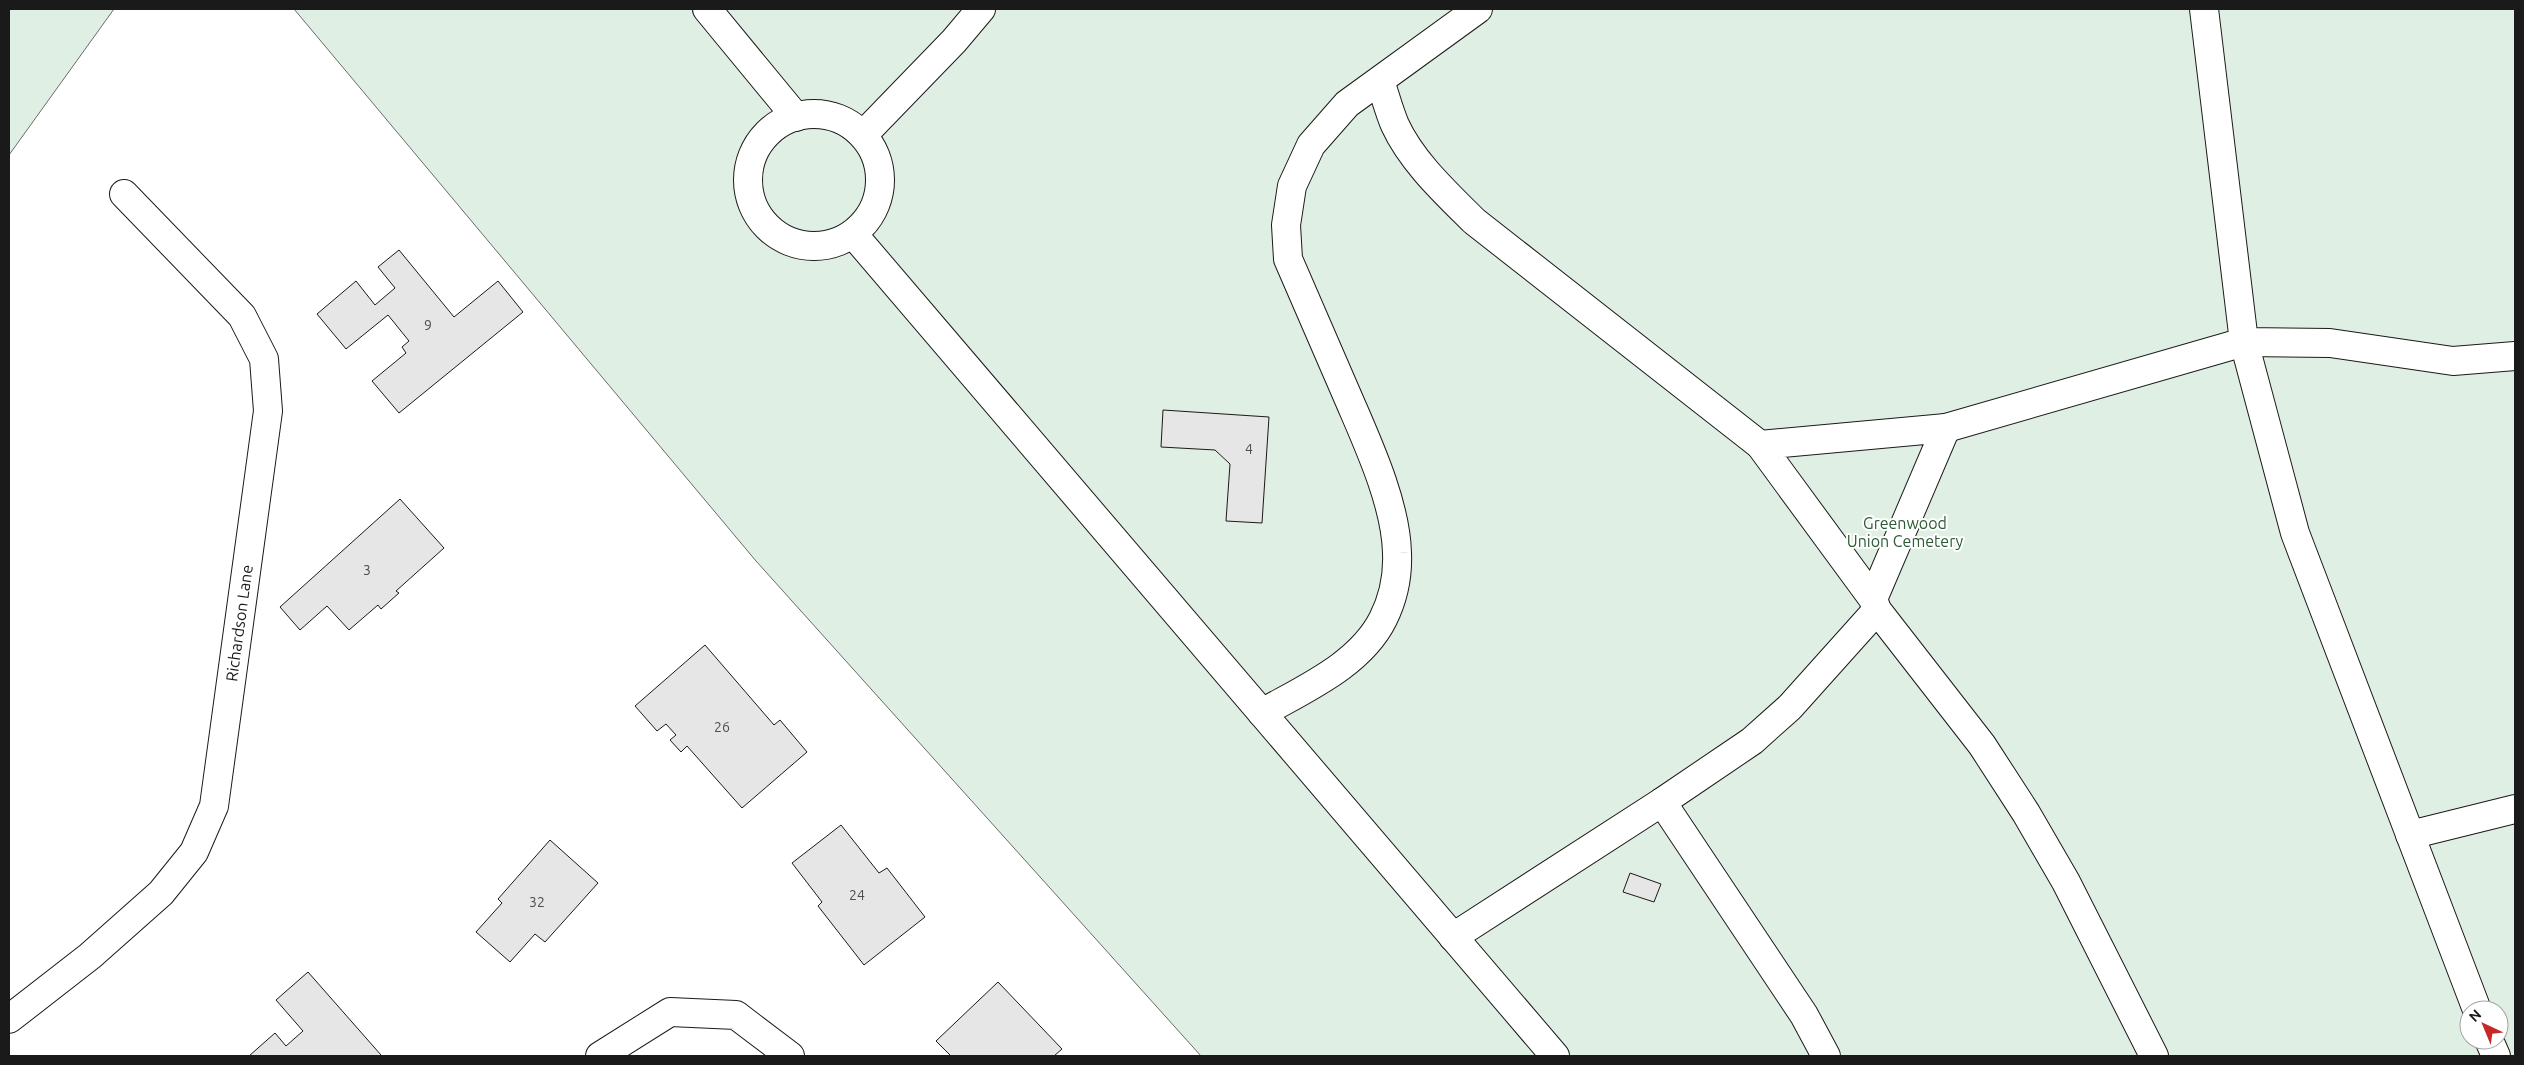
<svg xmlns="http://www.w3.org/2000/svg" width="2524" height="1065" font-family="Ubuntu,sans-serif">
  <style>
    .green { fill: #e0efe3; stroke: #6a6a6a; fill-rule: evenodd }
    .building { fill: #e6e6e6; stroke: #1a1a1a }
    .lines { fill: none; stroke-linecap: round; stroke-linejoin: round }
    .minor-casing { stroke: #1a1a1a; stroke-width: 30 }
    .minor { stroke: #fff; stroke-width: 28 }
    .labels { text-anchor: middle; stroke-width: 4; stroke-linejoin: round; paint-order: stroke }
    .number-label { font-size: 14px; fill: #4d4d4d }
    .park-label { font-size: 16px; fill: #2b5a34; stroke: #fff }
    .street-label { font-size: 16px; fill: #1a1a1a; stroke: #fff }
  </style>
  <rect width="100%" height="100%" fill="#fff"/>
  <path class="green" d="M 9,9 L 114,9 L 9,155 Z
    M 294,9 L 2515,9 L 2515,1056 L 1201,1056 L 756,561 ZM 2469,1010 L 2499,1010 L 2499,1040 L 2469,1040 Z"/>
  <path class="building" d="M 399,250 L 454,317 L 498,281 L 523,312 L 399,413 L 372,381 L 406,353 L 402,347 L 409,341 L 388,315 L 346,349 L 317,314 L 356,281 L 375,305 L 395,288 L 378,267 Z
    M 1163,410 L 1269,417 L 1262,523 L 1226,521 L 1230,464 L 1215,450 L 1161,447 Z
    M 400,499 L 444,548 L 396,591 L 399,593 L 381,609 L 378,605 L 349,630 L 327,606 L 300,630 L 280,607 Z
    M 705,645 L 774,725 L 780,720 L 807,752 L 742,808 L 687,746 L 681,752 L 670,740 L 676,735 L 666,724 L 657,731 L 635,706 Z
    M 841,825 L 879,873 L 887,868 L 925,917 L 864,965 L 818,906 L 822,902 L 792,863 Z
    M 550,840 L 598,883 L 545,942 L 535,934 L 510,962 L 476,932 L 502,903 L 498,899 Z
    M 1630,873 L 1661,884 L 1654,902 L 1623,892 Z
    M 308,972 L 381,1055 L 380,1056 L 249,1056 L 275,1033 L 286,1046 L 303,1031 L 276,1000 Z
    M 998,982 L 1062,1049 L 1054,1056 L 951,1056 L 936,1041 Z"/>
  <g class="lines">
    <defs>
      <g id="minor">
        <path d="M 707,9 L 796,117"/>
        <path d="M 2204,9 L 2244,342 L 2330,343 L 2453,361 L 2515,356"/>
        <path d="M 1380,81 C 1385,95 1389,111 1395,125 C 1412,162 1446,193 1474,221 L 1760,445"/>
        <circle cx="814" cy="180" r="66"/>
        <path d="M 863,135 L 954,41 L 981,9"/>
        <path d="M 853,234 L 1555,1056"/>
        <path d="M 1946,428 L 2244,342 L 2295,533 L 2477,1010"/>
        <path d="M 1873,599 L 1946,428 L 1760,445 L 1873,599 L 1877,610 L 1982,745 L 2026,813 L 2066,882 L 2154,1056"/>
        <path d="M 1262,713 C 1304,689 1360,665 1383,619 C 1393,599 1398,576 1397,553 C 1396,505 1369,446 1350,402 C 1329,354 1309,307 1288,259 L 1286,225 L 1292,186 L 1311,145 L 1347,104 L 1478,9"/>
        <path d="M 1662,802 L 1752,741 L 1790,707 L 1877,610"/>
        <path d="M 2410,835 L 2515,809"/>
        <path d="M 1453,937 L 1662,802 L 1804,1015 L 1826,1056"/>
        <path id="s1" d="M 9,1019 L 90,956 L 161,893 L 194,852 L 214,806 L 268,411 L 264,359 L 242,316 L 124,194"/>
        <path d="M 2489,1040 L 2496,1056"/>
        <path d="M 600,1056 L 670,1012 L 736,1015 L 790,1056"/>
      </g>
    </defs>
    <use href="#minor" class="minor-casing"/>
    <use href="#minor" class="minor"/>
  </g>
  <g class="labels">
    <g class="number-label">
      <text x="428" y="330">9</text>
      <text x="1249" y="454">4</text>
      <text x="367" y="575">3</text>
      <text x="722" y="732">26</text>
      <text x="857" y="900">24</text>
      <text x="537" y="907">32</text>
    </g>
    <g class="park-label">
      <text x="1905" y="529">Greenwood<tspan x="1905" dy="18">Union Cemetery</tspan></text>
    </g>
    <g class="street-label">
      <text dy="6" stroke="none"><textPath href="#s1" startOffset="485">Richardson Lane</textPath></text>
    </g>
  </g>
  <rect width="2524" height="1065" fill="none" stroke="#1a1a1a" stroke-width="20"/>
  <g transform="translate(2484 1025) rotate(316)"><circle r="24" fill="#ffffff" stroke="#a3a3a3"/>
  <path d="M0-4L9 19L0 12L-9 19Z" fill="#c62828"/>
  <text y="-8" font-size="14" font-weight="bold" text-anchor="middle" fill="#1a1a1a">N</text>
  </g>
</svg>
